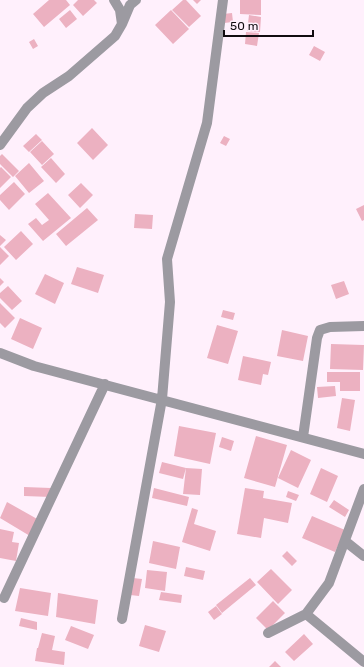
<svg xmlns="http://www.w3.org/2000/svg" width="364" height="667" font-family="Rubik,sans-serif">
  <style>
    .building { fill: #ecb1c1 }
    .lines { fill: none; stroke-linecap: round; stroke-linejoin: round }
    .minor { stroke: #9c9aa1; stroke-width: 10 }
  </style>
  <rect width="100%" height="100%" fill="#fff0fc"/>
  <path class="building" d="M 49,0 L 66,0 L 70,5 L 44,27 L 33,14 Z
    M 78,0 L 94,0 L 97,3 L 83,16 L 73,5 Z
    M 183,0 L 186,0 L 201,16 L 189,27 L 172,10 Z
    M 193,0 L 201,0 L 197,4 Z
    M 240,0 L 261,0 L 261,15 L 240,14 Z
    M 70,10 L 77,19 L 66,28 L 59,19 Z
    M 171,10 L 189,29 L 173,44 L 155,25 Z
    M 232,13 L 233,22 L 224,23 L 223,14 Z
    M 249,15 L 261,17 L 260,32 L 247,31 Z
    M 246,32 L 259,33 L 257,46 L 245,44 Z
    M 34,39 L 38,46 L 33,49 L 29,42 Z
    M 314,46 L 325,52 L 320,61 L 309,55 Z
    M 92,128 L 108,145 L 93,160 L 77,143 Z
    M 36,134 L 42,140 L 29,152 L 23,146 Z
    M 224,136 L 230,139 L 226,146 L 220,143 Z
    M 42,141 L 54,154 L 42,165 L 30,152 Z
    M 2,154 L 19,171 L 13,177 L 0,164 L 0,156 Z
    M 51,158 L 65,174 L 56,183 L 41,167 Z
    M 29,163 L 44,181 L 29,193 L 15,176 Z
    M 1,167 L 11,177 L 0,188 L 0,168 Z
    M 14,182 L 25,194 L 9,210 L 0,200 L 0,195 Z
    M 81,183 L 93,195 L 80,208 L 68,195 Z
    M 48,193 L 71,218 L 43,241 L 28,224 L 36,218 L 42,225 L 49,220 L 35,204 Z
    M 364,205 L 364,220 L 362,221 L 356,209 Z
    M 87,208 L 98,220 L 66,246 L 56,234 Z
    M 135,214 L 153,215 L 152,229 L 134,228 Z
    M 21,231 L 33,244 L 16,260 L 4,247 Z
    M 0,235 L 6,240 L 0,246 Z
    M 0,247 L 9,256 L 0,265 Z
    M 77,267 L 104,275 L 98,293 L 71,284 Z
    M 45,274 L 64,283 L 55,304 L 35,294 Z
    M 0,278 L 4,282 L 0,286 Z
    M 344,281 L 349,294 L 336,299 L 331,285 Z
    M 8,286 L 22,301 L 12,310 L 0,298 L 0,293 Z
    M 0,303 L 15,318 L 5,328 L 0,323 Z
    M 223,310 L 235,313 L 233,320 L 221,317 Z
    M 20,318 L 42,328 L 33,349 L 11,339 Z
    M 217,325 L 238,331 L 228,364 L 207,358 Z
    M 282,330 L 308,336 L 303,361 L 277,356 Z
    M 331,344 L 364,345 L 363,370 L 330,369 Z
    M 243,356 L 271,362 L 268,375 L 263,374 L 261,385 L 238,380 Z
    M 327,372 L 360,372 L 360,391 L 340,391 L 340,382 L 327,382 Z
    M 335,386 L 336,396 L 318,398 L 317,387 Z
    M 342,398 L 355,400 L 350,431 L 337,428 Z
    M 179,426 L 216,433 L 210,464 L 174,456 Z
    M 256,436 L 287,445 L 275,487 L 244,478 Z
    M 222,437 L 234,441 L 231,451 L 219,447 Z
    M 291,450 L 311,460 L 298,488 L 278,478 Z
    M 162,462 L 186,468 L 183,479 L 159,473 Z
    M 186,468 L 202,469 L 200,495 L 183,494 Z
    M 321,468 L 338,476 L 327,502 L 310,494 Z
    M 24,487 L 51,488 L 51,497 L 24,496 Z
    M 154,488 L 189,497 L 187,506 L 152,498 Z
    M 245,488 L 264,491 L 263,498 L 292,503 L 288,523 L 264,518 L 261,538 L 237,534 Z
    M 288,491 L 299,495 L 296,501 L 286,497 Z
    M 334,500 L 349,510 L 345,517 L 329,507 Z
    M 7,502 L 39,520 L 30,536 L 0,518 Z
    M 192,508 L 198,510 L 194,524 L 216,531 L 210,551 L 182,542 Z
    M 312,516 L 345,530 L 335,552 L 302,538 Z
    M 0,529 L 14,532 L 12,542 L 19,543 L 16,561 L 0,558 Z
    M 153,541 L 180,547 L 176,569 L 149,563 Z
    M 287,551 L 297,561 L 292,566 L 282,556 Z
    M 186,567 L 205,571 L 203,580 L 184,576 Z
    M 271,569 L 292,590 L 278,604 L 257,582 Z
    M 147,570 L 167,572 L 165,591 L 145,588 Z
    M 133,578 L 142,579 L 139,596 L 130,595 Z
    M 250,578 L 256,585 L 222,613 L 216,605 Z
    M 20,588 L 51,593 L 48,616 L 15,611 Z
    M 161,592 L 182,595 L 181,603 L 159,600 Z
    M 58,593 L 98,600 L 95,624 L 56,617 Z
    M 273,601 L 285,613 L 268,630 L 256,618 Z
    M 216,606 L 222,614 L 214,620 L 208,612 Z
    M 21,618 L 37,622 L 37,630 L 19,626 Z
    M 145,625 L 166,631 L 159,652 L 139,646 Z
    M 71,626 L 94,635 L 88,649 L 65,640 Z
    M 42,633 L 55,636 L 52,650 L 65,652 L 64,665 L 35,661 L 37,648 L 38,648 Z
    M 304,634 L 313,644 L 294,661 L 285,652 Z
    M 275,661 L 281,667 L 269,667 Z"/>
  <g class="lines">
    <path class="minor" d="M 122,24 L 130,5 L 136,0
      M 0,145 L 27,108 L 43,93 L 69,76 L 115,36 L 122,24 L 120,10 L 114,0
      M 0,353 L 34,366 L 364,454
      M 303,437 L 317,338 L 320,330 L 330,327 L 364,326
      M 345,541 L 364,556
      M 4,598 L 105,384
      M 306,614 L 364,662
      M 122,619 L 162,399 L 170,302 L 167,259 L 207,123 L 223,0
      M 268,633 L 306,614 L 329,583 L 364,489"/>
  </g>
  <path d="M224 30v6h89v-6" fill="none" stroke="#110c10" stroke-width="2"/>
  <text x="230" y="30" font-size="12" fill="#110c10" stroke="#fff0fc" stroke-width="3" paint-order="stroke">50 m</text>
</svg>
